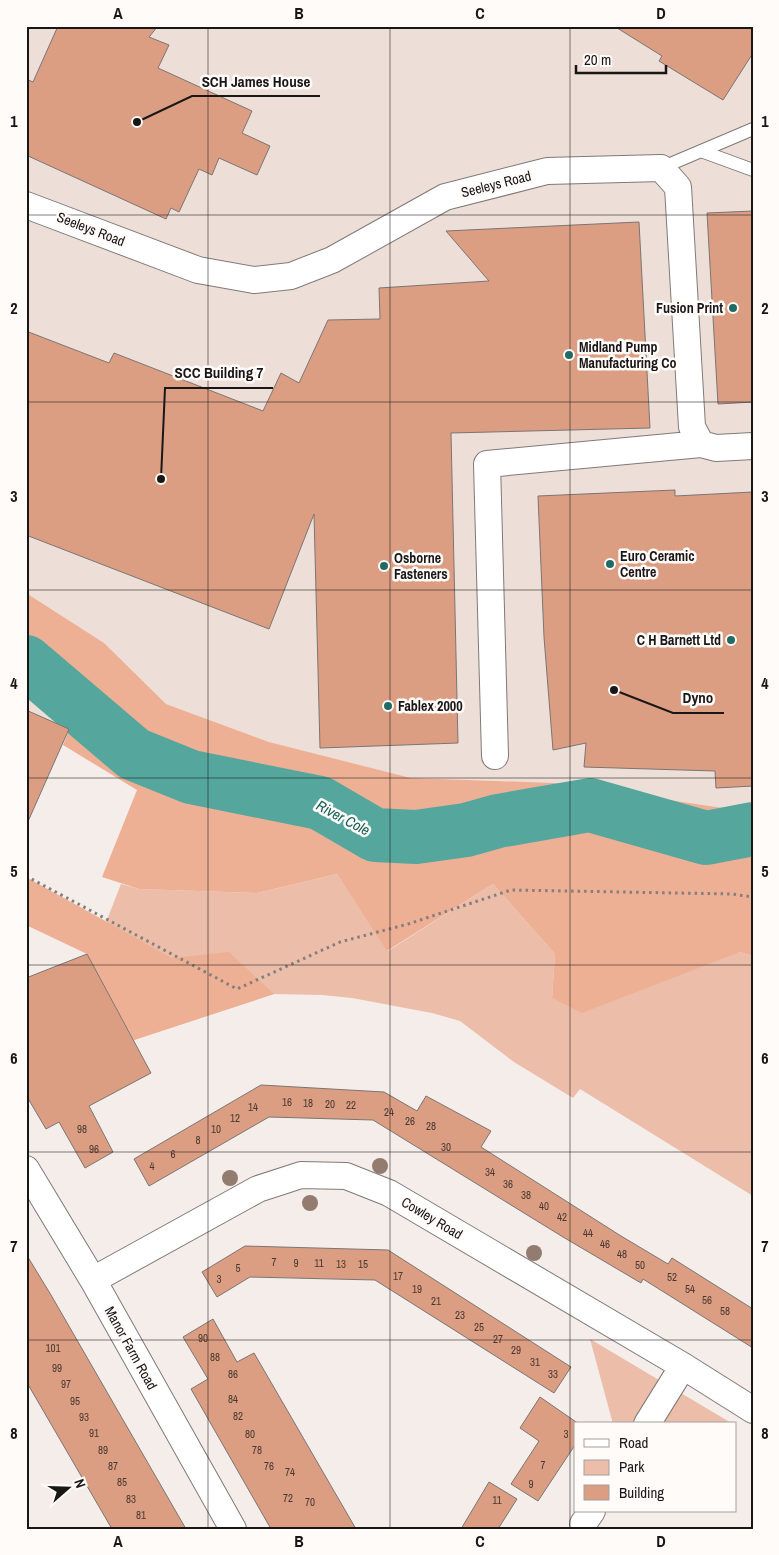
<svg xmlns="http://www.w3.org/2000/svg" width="779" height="1555" font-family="'Archivo Narrow',sans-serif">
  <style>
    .built { fill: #edded8 }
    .green { fill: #ecbda9 }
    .forest { fill: #eeb095 }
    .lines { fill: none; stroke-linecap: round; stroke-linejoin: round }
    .river { stroke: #55a79e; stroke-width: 54 }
    .building { fill: #db9e83; stroke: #7b7573 }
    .lane-casing { stroke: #807a77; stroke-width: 14 }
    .street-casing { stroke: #807a77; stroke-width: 28 }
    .path { stroke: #837f7d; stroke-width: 3; stroke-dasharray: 2.5 4; stroke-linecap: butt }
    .lane { stroke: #fff; stroke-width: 12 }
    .street { stroke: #fff; stroke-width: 26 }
    .tree { fill: #937b6f }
    .grid { fill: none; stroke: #191716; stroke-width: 1; stroke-opacity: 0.55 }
    .poi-dot { fill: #226b64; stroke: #fffbf9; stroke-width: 2 }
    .labels { text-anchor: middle; stroke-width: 5; stroke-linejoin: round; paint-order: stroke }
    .number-label { font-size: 11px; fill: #4a3931 }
    .street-label { font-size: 14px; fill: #191716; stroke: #fffbf9 }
    .poi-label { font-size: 14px; font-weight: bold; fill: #191716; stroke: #fffbf9; text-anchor: start }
    .water-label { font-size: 15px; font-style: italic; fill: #1c5f59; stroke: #fffbf9 }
    .leader { fill: none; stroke: #191716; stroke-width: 2 }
    .callout-dot { fill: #191716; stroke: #fffbf9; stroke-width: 2 }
    .callout-label { font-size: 15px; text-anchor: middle; font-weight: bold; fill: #191716; stroke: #fffbf9; stroke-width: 5; stroke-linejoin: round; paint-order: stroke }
    .neatline { fill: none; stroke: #191716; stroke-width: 2 }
    .grid-label { font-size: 16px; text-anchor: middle; font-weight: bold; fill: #191716 }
  </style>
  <rect width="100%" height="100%" fill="#f4edea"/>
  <path class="built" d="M 26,26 L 753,26 L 753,803 L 723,808 L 555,783 L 411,778 L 269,742 L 166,704 L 77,709 L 26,826 Z"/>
  <path class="green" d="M 337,874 L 388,951 L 493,884 L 555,954 L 552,998 L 740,952 L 753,956 L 753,1196 L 580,1089 L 573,1098 L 514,1062 L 460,1021 L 432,1013 L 352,998 L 322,995 L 274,994 L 134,1040 L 93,967 L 103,930 L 121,884 L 139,889 L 257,893 Z
    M 590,1339 L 733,1424 L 613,1424 Z"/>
  <path class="forest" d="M 26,593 L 104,643 L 166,704 L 269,742 L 411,778 L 555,783 L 723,808 L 753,803 L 753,956 L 740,952 L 582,1013 L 552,998 L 555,954 L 493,884 L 387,951 L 337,874 L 257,893 L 139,889 L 102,877 L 137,790 L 63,745 L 74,718 L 83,706 L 71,688 L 26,653 Z
    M 26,877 L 172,958 L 229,952 L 274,994 L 134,1040 L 87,954 L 26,925 Z"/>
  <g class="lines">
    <path class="river" d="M 26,662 L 134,754 L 191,777 L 320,803 L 375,835 L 416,837 L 466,830 L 498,821 L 590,805 L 706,838 L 753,829"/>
  </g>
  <path class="building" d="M 58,26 L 158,26 L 149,37 L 169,45 L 158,68 L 252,111 L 242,133 L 270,146 L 257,175 L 219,158 L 212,175 L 199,169 L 179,212 L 171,208 L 166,219 L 26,155 L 26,79 L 33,82 Z
    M 614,26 L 753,26 L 753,53 L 723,100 L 659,61 L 662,56 Z
    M 753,211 L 753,402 L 718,404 L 707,213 Z
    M 639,222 L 650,428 L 451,433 L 458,743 L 320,748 L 314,514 L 269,629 L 26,535 L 26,331 L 109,363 L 114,353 L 263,411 L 281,373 L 299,383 L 328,320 L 380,319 L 379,288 L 489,281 L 446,231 Z
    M 675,490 L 675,496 L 753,492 L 753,786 L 716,788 L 715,771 L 584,767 L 586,743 L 553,750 L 544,637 L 538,496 Z
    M 26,710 L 69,729 L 26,826 Z
    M 87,954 L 151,1073 L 89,1106 L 113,1152 L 85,1168 L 59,1122 L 46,1129 L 26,1095 L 26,978 Z
    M 261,1085 L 384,1092 L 417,1111 L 426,1096 L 491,1131 L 481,1147 L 621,1236 L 668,1264 L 672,1258 L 753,1309 L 753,1348 L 643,1279 L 641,1283 L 563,1237 L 373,1120 L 269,1117 L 149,1186 L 134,1159 Z
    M 245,1246 L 388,1250 L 571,1367 L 554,1393 L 375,1280 L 250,1277 L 217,1297 L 202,1272 Z
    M 26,1254 L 51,1295 L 186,1529 L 112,1529 L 26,1381 Z
    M 213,1319 L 237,1362 L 254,1353 L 356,1529 L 271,1529 L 191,1389 L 208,1379 L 183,1337 Z
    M 540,1397 L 579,1424 L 575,1424 L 575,1445 L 538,1501 L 511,1484 L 539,1441 L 520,1428 Z
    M 489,1482 L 517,1499 L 498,1529 L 461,1529 Z"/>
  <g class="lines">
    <defs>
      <path id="lane" d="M 701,151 L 753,170
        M 661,168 L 753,129"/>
      <path id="street" d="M 26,205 L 198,270 L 254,280 L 291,276 L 332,260 L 445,197 L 547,171 L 661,168 L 678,187 L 692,427 L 701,444 L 716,448 L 753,446
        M 495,756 L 487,464 L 701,444
        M 26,1169 L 93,1280 L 233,1529
        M 93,1280 L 258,1189 L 301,1175 L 346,1176 L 389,1193 L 683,1366 L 753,1410
        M 647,1424 L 683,1366
        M 583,1524 L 592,1511"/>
    </defs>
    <use href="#lane" class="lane-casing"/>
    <use href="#street" class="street-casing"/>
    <path class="path" d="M 26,876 L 237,989 L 340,942 L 408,924 L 511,890 L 732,894 L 753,897"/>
    <use href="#lane" class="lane"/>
    <use href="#street" class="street"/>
  </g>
  <g class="tree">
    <circle cx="380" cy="1166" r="8"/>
    <circle cx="230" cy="1178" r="8"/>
    <circle cx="310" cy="1203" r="8"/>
    <circle cx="534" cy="1253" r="8"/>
  </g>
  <path class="grid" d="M 208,26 L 208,1529M 390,26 L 390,1529M 570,26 L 570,1529M 26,215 L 753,215M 26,402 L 753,402M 26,590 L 753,590M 26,778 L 753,778M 26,965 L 753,965M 26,1152 L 753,1152M 26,1340 L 753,1340"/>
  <g class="poi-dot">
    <circle cx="733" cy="308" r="5"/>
    <circle cx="569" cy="355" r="5"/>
    <circle cx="610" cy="564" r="5"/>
    <circle cx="384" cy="566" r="5"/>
    <circle cx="731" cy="640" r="5"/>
    <circle cx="388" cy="706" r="5"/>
  </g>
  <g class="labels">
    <g class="number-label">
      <text x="287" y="1106">16</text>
      <text x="308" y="1107">18</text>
      <text x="330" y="1108">20</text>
      <text x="351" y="1109">22</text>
      <text x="253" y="1111">14</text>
      <text x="389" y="1116">24</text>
      <text x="235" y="1122">12</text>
      <text x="410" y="1125">26</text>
      <text x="431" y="1130">28</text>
      <text x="82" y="1133">98</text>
      <text x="216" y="1133">10</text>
      <text x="198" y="1144">8</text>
      <text x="446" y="1151">30</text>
      <text x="94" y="1153">96</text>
      <text x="173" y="1158">6</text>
      <text x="152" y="1170">4</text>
      <text x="490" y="1176">34</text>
      <text x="508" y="1188">36</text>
      <text x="526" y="1199">38</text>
      <text x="544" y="1210">40</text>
      <text x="562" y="1221">42</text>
      <text x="588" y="1237">44</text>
      <text x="605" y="1248">46</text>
      <text x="622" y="1258">48</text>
      <text x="274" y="1266">7</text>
      <text x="296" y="1267">9</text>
      <text x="319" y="1267">11</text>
      <text x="341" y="1268">13</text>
      <text x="363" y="1268">15</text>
      <text x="640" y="1269">50</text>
      <text x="238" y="1272">5</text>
      <text x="398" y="1280">17</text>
      <text x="672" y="1281">52</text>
      <text x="219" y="1283">3</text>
      <text x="417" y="1293">19</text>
      <text x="690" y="1293">54</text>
      <text x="707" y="1304">56</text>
      <text x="436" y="1305">21</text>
      <text x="725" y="1315">58</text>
      <text x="460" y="1319">23</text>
      <text x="479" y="1331">25</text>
      <text x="203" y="1342">90</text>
      <text x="498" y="1343">27</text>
      <text x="53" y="1352">101</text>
      <text x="516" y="1354">29</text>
      <text x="215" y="1361">88</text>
      <text x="535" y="1366">31</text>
      <text x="57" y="1372">99</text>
      <text x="233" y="1378">86</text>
      <text x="553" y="1378">33</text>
      <text x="66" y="1388">97</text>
      <text x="233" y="1403">84</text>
      <text x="75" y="1405">95</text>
      <text x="238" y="1420">82</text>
      <text x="84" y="1421">93</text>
      <text x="94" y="1437">91</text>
      <text x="250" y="1438">80</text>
      <text x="566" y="1438">3</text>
      <text x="103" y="1454">89</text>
      <text x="257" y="1454">78</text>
      <text x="543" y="1469">7</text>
      <text x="113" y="1470">87</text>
      <text x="269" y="1470">76</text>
      <text x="290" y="1476">74</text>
      <text x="122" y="1486">85</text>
      <text x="531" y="1488">9</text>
      <text x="288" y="1502">72</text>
      <text x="131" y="1503">83</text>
      <text x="497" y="1504">11</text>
      <text x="310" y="1506">70</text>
      <text x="141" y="1519">81</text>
    </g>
    <g class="street-label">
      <text transform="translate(496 184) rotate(-14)" y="5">Seeleys Road</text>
      <text transform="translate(91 229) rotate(21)" y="5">Seeleys Road</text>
      <text transform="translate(432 1218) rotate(31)" y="5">Cowley Road</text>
      <text transform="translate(131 1348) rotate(61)" y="5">Manor Farm Road</text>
    </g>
    <g class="poi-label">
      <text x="723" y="313" text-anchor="end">Fusion Print</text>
      <text x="579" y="352">Midland Pump<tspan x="579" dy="16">Manufacturing Co</tspan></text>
      <text x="620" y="561">Euro Ceramic<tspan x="620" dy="16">Centre</tspan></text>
      <text x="394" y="563">Osborne<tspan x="394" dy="16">Fasteners</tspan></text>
      <text x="721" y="645" text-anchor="end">C H Barnett Ltd</text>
      <text x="398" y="711">Fablex 2000</text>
    </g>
    <g class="water-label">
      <text transform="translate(343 818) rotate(28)" y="5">River Cole</text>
    </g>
  </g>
  <path class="leader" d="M137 122L192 96H320M161 479L165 388H273M614 690L673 713H724"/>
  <g class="callout-dot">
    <circle cx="137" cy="122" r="5"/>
    <circle cx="161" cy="479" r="5"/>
    <circle cx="614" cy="690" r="5"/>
  </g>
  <g class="callout-label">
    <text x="256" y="87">SCH James House</text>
    <text x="219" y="378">SCC Building 7</text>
    <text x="698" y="703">Dyno</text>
  </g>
  <rect width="779" height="1555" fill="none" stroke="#fffbf9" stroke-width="55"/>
  <rect x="574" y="1422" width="162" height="90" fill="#fffbf9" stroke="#a3a09e"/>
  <rect x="584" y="1439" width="25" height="8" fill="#ffffff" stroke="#a3a09e"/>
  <text x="619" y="1448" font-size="15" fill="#191716">Road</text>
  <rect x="584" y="1460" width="25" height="15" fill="#ecbda9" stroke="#a3a09e"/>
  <text x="619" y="1472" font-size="15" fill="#191716">Park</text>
  <rect x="584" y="1485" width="25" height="15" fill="#db9e83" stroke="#a3a09e"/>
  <text x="619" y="1498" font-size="15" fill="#191716">Building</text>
  <g transform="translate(68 1488) rotate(70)" stroke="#fffbf9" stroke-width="4" paint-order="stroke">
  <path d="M0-4L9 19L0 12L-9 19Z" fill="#191716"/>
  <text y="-8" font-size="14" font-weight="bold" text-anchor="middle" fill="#191716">N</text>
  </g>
  <path d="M576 65v8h90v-8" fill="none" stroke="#191716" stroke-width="2.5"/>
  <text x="584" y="65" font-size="15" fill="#191716" stroke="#fffbf9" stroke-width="4" paint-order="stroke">20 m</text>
  <rect x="28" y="28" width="724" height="1500" class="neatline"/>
  <g class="grid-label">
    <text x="118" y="19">A</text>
    <text x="299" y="19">B</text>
    <text x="480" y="19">C</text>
    <text x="661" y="19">D</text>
    <text x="14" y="127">1</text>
    <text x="765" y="127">1</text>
    <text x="14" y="314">2</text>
    <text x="765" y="314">2</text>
    <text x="14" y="502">3</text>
    <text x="765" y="502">3</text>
    <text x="14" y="689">4</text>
    <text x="765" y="689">4</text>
    <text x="14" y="877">5</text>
    <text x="765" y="877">5</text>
    <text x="14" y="1064">6</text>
    <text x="765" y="1064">6</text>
    <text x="14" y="1252">7</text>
    <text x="765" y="1252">7</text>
    <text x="14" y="1439">8</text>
    <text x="765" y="1439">8</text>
    <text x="118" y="1547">A</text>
    <text x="299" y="1547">B</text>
    <text x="480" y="1547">C</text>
    <text x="661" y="1547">D</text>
  </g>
</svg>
